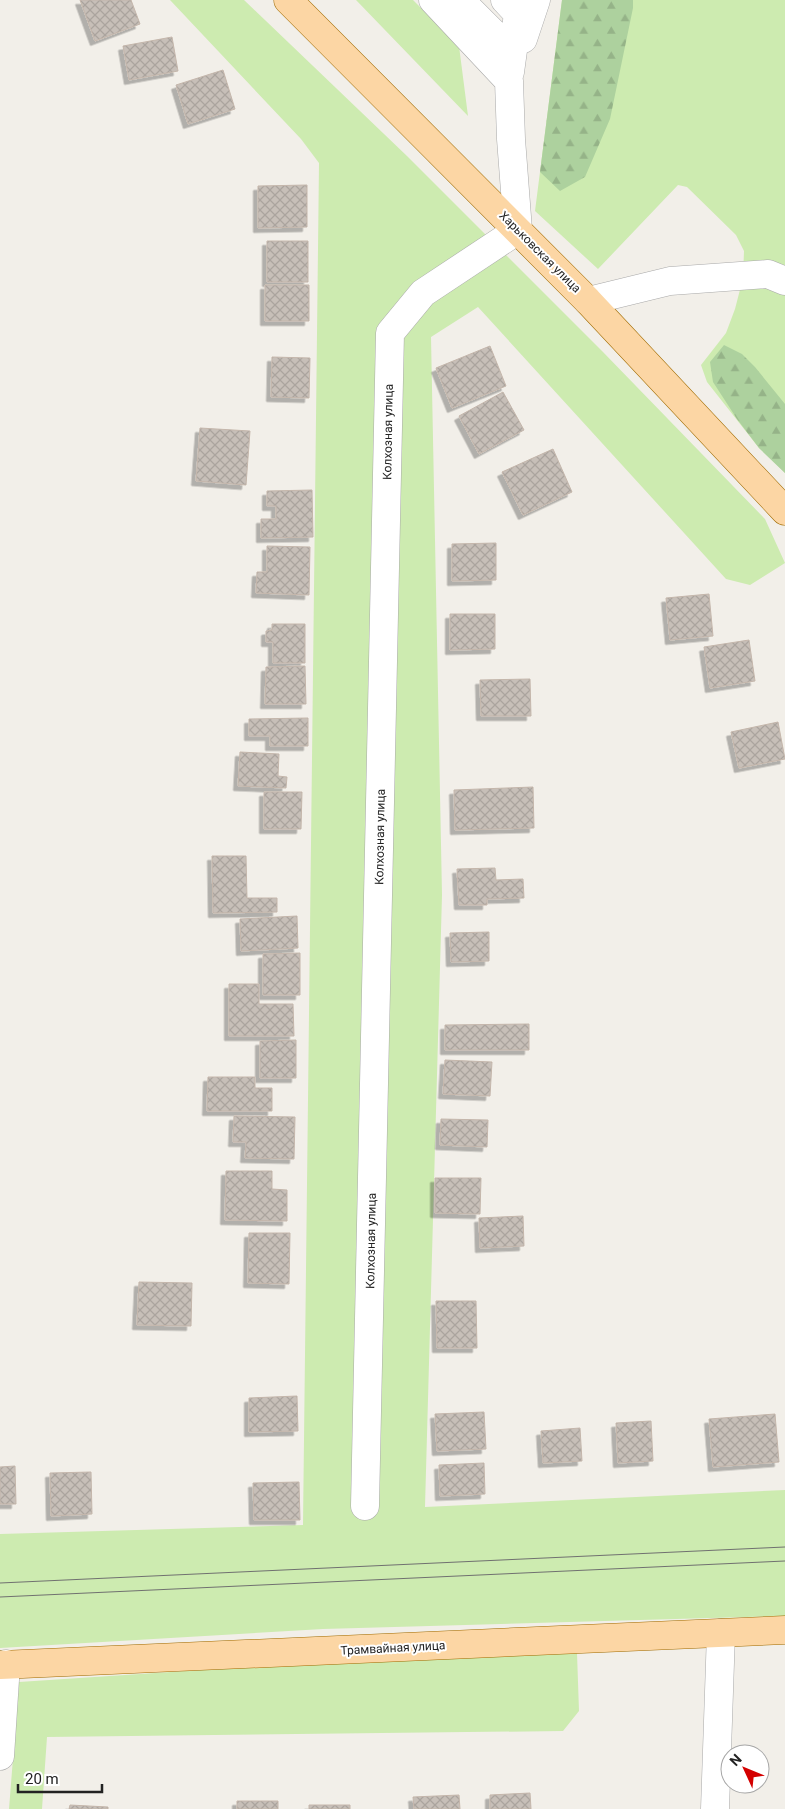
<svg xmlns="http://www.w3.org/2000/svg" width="785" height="1809" font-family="Roboto,sans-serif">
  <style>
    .grass { fill: #cdebb0 }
    .forest { fill: url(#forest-firs) }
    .building { fill: url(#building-cross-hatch); stroke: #c4b6ab; filter: url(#shadow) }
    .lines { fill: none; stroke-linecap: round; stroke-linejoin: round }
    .minor-casing { stroke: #a9a9a9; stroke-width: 29 }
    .major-casing { stroke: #a06b00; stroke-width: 29 }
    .minor { stroke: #fff; stroke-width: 28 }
    .major { stroke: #fcd6a4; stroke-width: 28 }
    .tram { stroke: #707070; stroke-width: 1 }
    .labels { text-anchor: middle; stroke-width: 4; stroke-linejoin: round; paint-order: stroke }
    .street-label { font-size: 12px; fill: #222; stroke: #fff }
  </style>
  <defs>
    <pattern id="forest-firs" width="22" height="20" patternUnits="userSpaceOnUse" patternTransform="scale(1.25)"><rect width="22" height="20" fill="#add19e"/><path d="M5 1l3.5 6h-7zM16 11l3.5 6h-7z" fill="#95b388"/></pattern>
    <pattern id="building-cross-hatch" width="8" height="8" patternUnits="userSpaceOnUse" patternTransform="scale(1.25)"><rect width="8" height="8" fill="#c7bfb8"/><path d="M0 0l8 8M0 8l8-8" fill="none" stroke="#aba49e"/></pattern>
    <filter id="shadow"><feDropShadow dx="-4.5" dy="4.5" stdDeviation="0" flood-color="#0004"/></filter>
  </defs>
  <rect width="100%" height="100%" fill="#f2efe9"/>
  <path class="grass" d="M 170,0 L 244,0 L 407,156 L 603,352 L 765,519 L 785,563 L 750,585 L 726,579 L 478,307 L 431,337 L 442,895 L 425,1507 L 785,1490 L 785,1616 L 323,1629 L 0,1648 L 0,1534 L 303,1525 L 319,163 L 301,139 Z
    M 356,0 L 413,0 L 459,46 L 468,116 Z
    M 562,0 L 785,0 L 785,473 L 759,448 L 707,382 L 701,365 L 726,333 L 735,309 L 743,278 L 744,251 L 736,235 L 687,187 L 678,185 L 598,269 L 535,211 Z
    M 577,1653 L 579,1711 L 563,1731 L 47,1737 L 42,1809 L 9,1809 L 19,1682 L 231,1668 Z"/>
  <path class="forest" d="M 562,0 L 633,0 L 633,8 L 610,119 L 585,177 L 560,191 L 540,172 Z
    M 724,345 L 742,354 L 755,367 L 785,404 L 785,473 L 759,448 L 737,419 L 713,382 L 710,362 Z"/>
  <path class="building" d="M 80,0 L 131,0 L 140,24 L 95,41 Z
    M 172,37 L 178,71 L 129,80 L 123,46 Z
    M 223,70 L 235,109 L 188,124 L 176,85 Z
    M 307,185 L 307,227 L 258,228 L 258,186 Z
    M 267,241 L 308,241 L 308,282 L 267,282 Z
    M 265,285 L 309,285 L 309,321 L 265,321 Z
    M 490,346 L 506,386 L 452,408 L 436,368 Z
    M 272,357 L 310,358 L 309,398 L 271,397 Z
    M 503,392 L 524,430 L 479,454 L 459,416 Z
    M 200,428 L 250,431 L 246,485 L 196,481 Z
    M 553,449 L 572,492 L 523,515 L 502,472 Z
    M 312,490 L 313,537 L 261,538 L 261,519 L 276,519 L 276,506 L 267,506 L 267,491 Z
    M 496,543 L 496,580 L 452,581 L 452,544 Z
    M 267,546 L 310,547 L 309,595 L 256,593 L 257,572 L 267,572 Z
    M 709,594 L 713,636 L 670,640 L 666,598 Z
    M 450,614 L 495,614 L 495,649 L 450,650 Z
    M 272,624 L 305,624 L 305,663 L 273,663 L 273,642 L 266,642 L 266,631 L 272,630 Z
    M 749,640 L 755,681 L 710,688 L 704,647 Z
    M 305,666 L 306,704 L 265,704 L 266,667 Z
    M 530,679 L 531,716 L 481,716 L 480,680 Z
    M 308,718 L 308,746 L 270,746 L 270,736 L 249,736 L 249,719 Z
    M 778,722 L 785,759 L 739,768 L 731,732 Z
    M 240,752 L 279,754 L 278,776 L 287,777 L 286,788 L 238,786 Z
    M 533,787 L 534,828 L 455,830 L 454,790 Z
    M 264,792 L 302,792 L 301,829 L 264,829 Z
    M 212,856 L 246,856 L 247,898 L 277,898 L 277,912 L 213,913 Z
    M 495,868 L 496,880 L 523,879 L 524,898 L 487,899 L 487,905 L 459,905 L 457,869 Z
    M 297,916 L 298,948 L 241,951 L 240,919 Z
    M 489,932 L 489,961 L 451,962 L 450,933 Z
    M 300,953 L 300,995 L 263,995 L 263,954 Z
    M 229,984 L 259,984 L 259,1004 L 293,1004 L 294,1036 L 229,1036 Z
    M 529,1024 L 529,1050 L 445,1050 L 445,1025 Z
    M 296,1040 L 296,1078 L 260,1078 L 260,1041 Z
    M 445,1060 L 492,1062 L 490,1096 L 443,1094 Z
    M 208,1077 L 255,1077 L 255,1088 L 272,1088 L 272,1111 L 207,1111 Z
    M 234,1116 L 295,1117 L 294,1159 L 245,1158 L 246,1142 L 233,1142 Z
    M 441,1119 L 488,1120 L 487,1147 L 440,1145 Z
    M 226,1171 L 272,1171 L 272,1189 L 287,1190 L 287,1221 L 225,1220 Z
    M 435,1178 L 481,1178 L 480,1214 L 435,1213 Z
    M 523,1216 L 524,1246 L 480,1248 L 479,1218 Z
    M 249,1233 L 290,1233 L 289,1284 L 248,1283 Z
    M 139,1282 L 192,1283 L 191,1326 L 137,1325 Z
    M 436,1301 L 476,1301 L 477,1348 L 437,1348 Z
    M 297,1396 L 298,1431 L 249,1432 L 249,1398 Z
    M 484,1412 L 486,1449 L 437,1451 L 435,1414 Z
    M 775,1414 L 779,1462 L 713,1467 L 709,1419 Z
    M 651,1421 L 653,1461 L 618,1463 L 616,1423 Z
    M 580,1428 L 582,1461 L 543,1463 L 541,1431 Z
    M 484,1463 L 485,1494 L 440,1496 L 439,1465 Z
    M 15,1466 L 16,1504 L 0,1504 L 0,1467 Z
    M 91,1472 L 92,1514 L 51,1516 L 50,1473 Z
    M 299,1482 L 300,1520 L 254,1520 L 253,1483 Z
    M 530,1793 L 531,1809 L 490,1809 L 490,1795 Z
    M 459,1795 L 460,1809 L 414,1809 L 413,1797 Z
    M 237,1801 L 278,1801 L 278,1809 L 237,1809 Z
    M 70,1805 L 108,1807 L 108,1809 L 69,1809 Z
    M 309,1805 L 350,1805 L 350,1809 L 309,1809 Z"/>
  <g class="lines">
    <defs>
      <path id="minor" d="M 460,0 L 496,36 L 507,75
        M 505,0 L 518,14 L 510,72
        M 523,39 L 536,0
        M 588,301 L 670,281 L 768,274 L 785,281
        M 365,1506 L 390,333 L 423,293 L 518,230 L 511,139 L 509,81 L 433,0
        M 0,1756 L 6,1664
        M 715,1809 L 721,1633"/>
      <path id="major" d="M 288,0 L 588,301 L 785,511
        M 0,1665 L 785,1630"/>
    </defs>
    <use href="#minor" class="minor-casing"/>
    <use href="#major" class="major-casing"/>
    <use href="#minor" class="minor"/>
    <use href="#major" class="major"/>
    <path class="tram" d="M 0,1583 L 785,1547
      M 0,1597 L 785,1561"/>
  </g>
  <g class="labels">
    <g class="street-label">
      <text transform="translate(540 252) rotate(45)" y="4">Харьковская улица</text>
      <text transform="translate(388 432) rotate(-89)" y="4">Колхозная улица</text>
      <text transform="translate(380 837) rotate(-89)" y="4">Колхозная улица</text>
      <text transform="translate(371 1241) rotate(-89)" y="4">Колхозная улица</text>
      <text transform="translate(393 1648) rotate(-3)" y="4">Трамвайная улица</text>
    </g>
  </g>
  <g transform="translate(745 1769) rotate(314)"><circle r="24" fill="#ffffff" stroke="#a7a7a7"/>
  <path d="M0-4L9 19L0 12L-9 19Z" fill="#d40000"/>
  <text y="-8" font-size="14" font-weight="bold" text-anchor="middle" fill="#222222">N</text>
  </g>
  <path d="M18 1784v8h84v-8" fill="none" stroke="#222222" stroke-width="2.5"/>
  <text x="25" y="1784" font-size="15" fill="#222222" stroke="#ffffff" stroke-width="4" paint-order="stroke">20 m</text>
</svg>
